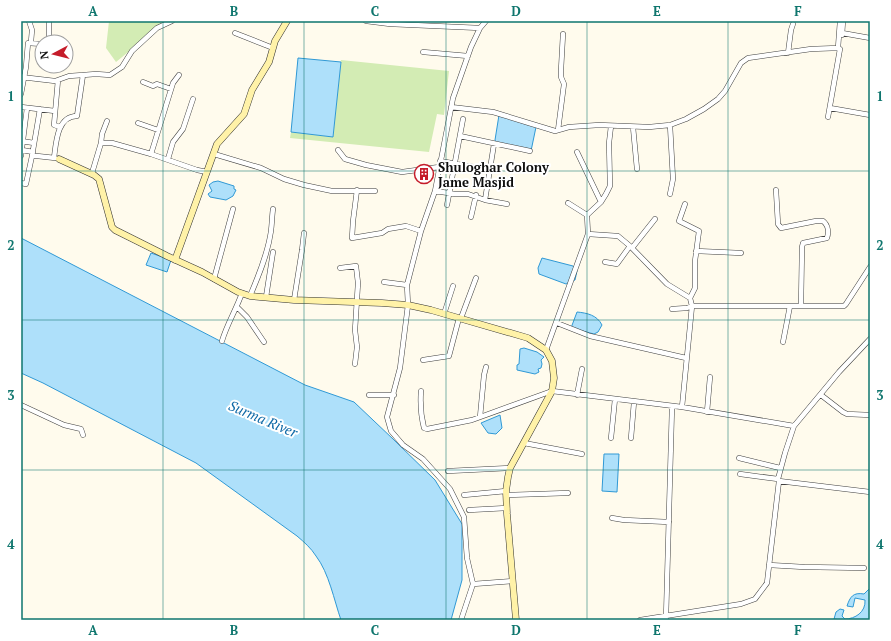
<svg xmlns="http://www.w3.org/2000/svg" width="891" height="641" font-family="'PT Serif',serif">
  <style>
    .green { fill: #d3ecb4 }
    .water { fill: #aee0fa; stroke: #3099d5 }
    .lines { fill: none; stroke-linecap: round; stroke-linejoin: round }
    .street-casing { stroke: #404040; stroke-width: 5.5 }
    .secondary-casing { stroke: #2f2f2f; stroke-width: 7 }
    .street { stroke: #fff; stroke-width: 4.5 }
    .secondary { stroke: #fff2a8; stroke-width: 6 }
    .grid { fill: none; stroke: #0f766e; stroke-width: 1; stroke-opacity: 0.55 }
    .labels { text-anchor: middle; stroke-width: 4; stroke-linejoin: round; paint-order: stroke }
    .poi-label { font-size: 13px; font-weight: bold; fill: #0d0d0d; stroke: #fff; text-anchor: start }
    .water-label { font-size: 14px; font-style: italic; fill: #0f69a6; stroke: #fff }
    .neatline { fill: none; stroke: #0f766e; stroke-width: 1.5 }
    .grid-label { font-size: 13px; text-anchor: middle; font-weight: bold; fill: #0f766e }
  </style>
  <rect width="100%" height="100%" fill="#fffbed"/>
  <path class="green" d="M 109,21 L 168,21 L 160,26 L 116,62 L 106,48 Z
    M 341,60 L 449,71 L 444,115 L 437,114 L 429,152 L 290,138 L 291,132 L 333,137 Z"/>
  <path class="water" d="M 298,58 L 341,62 L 333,137 L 291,132 Z
    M 499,115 L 536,127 L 531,151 L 496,143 L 495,140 Z
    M 218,181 L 234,186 L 234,189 L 236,190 L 233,196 L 226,200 L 210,197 L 208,194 L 212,191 L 209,185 L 213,182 Z
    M 21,238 L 305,385 L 354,402 L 393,439 L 435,480 L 462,524 L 462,580 L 451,620 L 341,620 C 334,600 329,573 316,556 C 311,548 304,542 297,536 L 196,463 L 43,383 L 21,373 Z
    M 151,253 L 171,260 L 167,272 L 146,265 Z
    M 542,258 L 573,266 L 577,271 L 575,280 L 566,284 L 539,274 L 538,268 Z
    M 577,312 C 587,313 597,315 602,325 L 598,332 L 594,334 L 571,328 Z
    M 524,348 L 537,352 L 544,357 L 541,360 L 542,364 L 541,368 L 538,369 L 539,372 L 535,374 L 517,370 L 517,365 L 519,364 L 520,349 Z
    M 500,415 L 502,428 L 496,434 L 488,433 L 481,423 Z
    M 604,454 L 619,454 L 617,492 L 602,491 Z
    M 870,588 L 870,620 L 841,620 L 834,619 L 836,612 L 840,609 L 844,610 L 842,616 L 845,619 C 855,619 866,612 865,600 L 855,598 L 853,607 L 847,606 C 850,597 853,592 864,594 Z"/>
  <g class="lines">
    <defs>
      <path id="street" d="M 29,21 L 32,30 L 31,42
        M 49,21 L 49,42
        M 366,21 L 390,24 L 480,28
        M 235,33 L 273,48
        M 842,33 L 870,38
        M 842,35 L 843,21
        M 423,52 L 468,56
        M 788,53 L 791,30 L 793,24
        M 179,75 L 173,83 L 151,154 L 197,170 L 207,172
        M 21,77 L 55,81 L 69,76 L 83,75
        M 58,80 L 54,125 L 60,127
        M 143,82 L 153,86 L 157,84 L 171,89
        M 21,94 L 26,67 L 28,43 L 42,44
        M 21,107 L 55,111
        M 451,107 L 493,112 L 555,131 L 569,127 L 599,125 L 649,127 L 670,125 L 686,119 L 704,109 L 718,99 L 725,91 L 741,63 L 748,58 L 811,49 L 838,48 L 840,21
        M 830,108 L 870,115
        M 828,117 L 840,49 L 838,48
        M 138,123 L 158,130
        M 633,127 L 637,169
        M 558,130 L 564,84 L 561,77 L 561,70 L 563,34
        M 460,136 L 530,151
        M 21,141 L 34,143
        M 101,143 L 112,143 L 151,154
        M 22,150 L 33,152
        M 338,150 L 345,159 L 366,165 L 402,172 L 439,167
        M 577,152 L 601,202
        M 214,154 L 261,168 L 284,179 L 304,185 L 332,191 L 375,191
        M 21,156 L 27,108
        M 32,156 L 40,109
        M 54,158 C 56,143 57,116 77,116 L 83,75 L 96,74 L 110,75 L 122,67 L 132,51 L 157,28 L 172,21
        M 168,159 L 173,142 L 183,129 L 193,99
        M 440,161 L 491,170
        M 92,173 L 101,143 L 102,134 L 107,121
        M 21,183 L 26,184 L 32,156 L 37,156 L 55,158
        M 357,190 L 353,221 L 352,238 L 382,233 L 388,229 L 406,226 L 421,231
        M 776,190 L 778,224 L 781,228 L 816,221 L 823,221 C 828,225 829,232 827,238 L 803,243 L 802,247 L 801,306
        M 435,191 L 455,194 L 468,194 L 485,200 L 507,204
        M 670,194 L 673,179 L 670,125
        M 485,200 L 494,144
        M 447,205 L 463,119
        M 587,215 L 601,202 L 606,194 L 610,186 L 609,143 L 611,126
        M 471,217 L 476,195
        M 588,234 L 618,236 L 630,246 L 667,284 L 690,298
        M 632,248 L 655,219
        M 696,251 L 741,253
        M 605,262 L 617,264 L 630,246
        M 340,268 L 356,266 L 358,283 L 355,330 L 357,347 L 355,364
        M 214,279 L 233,209
        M 384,282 L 407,285
        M 250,296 C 259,275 268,253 271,231 C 272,223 272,216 273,209
        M 266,297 L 273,252
        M 294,300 L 302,250 L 304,233
        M 237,307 L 247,317 L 264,342
        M 672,309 L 687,308 L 692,306 L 844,306 L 846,304 L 870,267
        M 444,314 L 453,286
        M 461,318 L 476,278
        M 557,323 L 590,336 L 686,358
        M 222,341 C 227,324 236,310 242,293
        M 783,342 L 790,306
        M 546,350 L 588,234 L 587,215 L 568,203
        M 423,360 L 449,356 L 459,318
        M 421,391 C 420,404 421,416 424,428 L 427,429 L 472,420 L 552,391 L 682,407 L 794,426
        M 369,395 L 394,395
        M 577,395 L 582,369
        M 821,395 L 843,412 L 847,414 L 870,415
        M 21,405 L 64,425 L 81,429 L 83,435
        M 682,407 L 692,306 L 690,298 L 695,288 L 695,261 L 699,231 L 679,221 L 685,204
        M 707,412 L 710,377
        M 480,417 L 484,375 L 486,367
        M 611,438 L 615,399
        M 631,438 L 634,402
        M 524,443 L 582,454
        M 739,458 L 780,468
        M 448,471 L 510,468
        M 740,474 L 778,479
        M 779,481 L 870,492
        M 464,495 L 506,491
        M 506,495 L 568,493
        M 469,510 L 507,508
        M 612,518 L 624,520 L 669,522
        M 769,565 L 804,567 L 864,568
        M 473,584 L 512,581
        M 666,618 L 672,407
        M 461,620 L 473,584 L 467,558 L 464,517 L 450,489 L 423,459 L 403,445 L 391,431 L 387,417 L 400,368 L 408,305 L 407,285 L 421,231 L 435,191 L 453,98 L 471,47 L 480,28 L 486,21
        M 640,620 L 741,604 L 755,599 L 767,583 L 779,481 L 778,479 L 785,453 L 794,426 L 839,372 L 870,339"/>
      <path id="secondary" d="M 59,159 L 94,175 L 99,179 L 112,227 L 115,230 L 167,256 L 202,272 L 238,292 L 250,296 L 294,300 L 382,303 L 408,305 L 431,310 L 528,338 L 546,350 L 552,361 L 554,378 L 552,391 L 510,468 L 508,477 L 506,491 L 507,514 L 516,620
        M 175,260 L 217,144 L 244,114 L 252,90 L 269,62 L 275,41 L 287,21"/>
    </defs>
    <use href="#street" class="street-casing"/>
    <use href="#secondary" class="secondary-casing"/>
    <use href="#street" class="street"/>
    <use href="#secondary" class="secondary"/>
  </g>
  <path class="grid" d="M 163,21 L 163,620M 304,21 L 304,620M 446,21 L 446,620M 587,21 L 587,620M 728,21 L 728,620M 21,171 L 870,171M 21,320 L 870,320M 21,470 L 870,470"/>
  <defs>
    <symbol id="building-ring" viewBox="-11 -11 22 22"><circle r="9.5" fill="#fff" stroke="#c51c2a" stroke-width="1.5"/><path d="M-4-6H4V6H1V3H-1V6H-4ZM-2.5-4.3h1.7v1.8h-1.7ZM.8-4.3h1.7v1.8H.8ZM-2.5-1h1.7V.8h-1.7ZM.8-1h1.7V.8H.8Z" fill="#c51c2a"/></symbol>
  </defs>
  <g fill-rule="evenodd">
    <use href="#building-ring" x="413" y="163" width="22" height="22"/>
  </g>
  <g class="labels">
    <g class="poi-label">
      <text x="438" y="172">Shuloghar Colony<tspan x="438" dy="15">Jame Masjid</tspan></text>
    </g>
    <g class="water-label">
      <text transform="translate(263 419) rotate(23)" y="5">Surma River</text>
    </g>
  </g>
  <rect width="891" height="641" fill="none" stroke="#ffffff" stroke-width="44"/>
  <g transform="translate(54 54) rotate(263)"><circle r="19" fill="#ffffff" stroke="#9e9e9e"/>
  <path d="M0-3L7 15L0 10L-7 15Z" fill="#c51c2a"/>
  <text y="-6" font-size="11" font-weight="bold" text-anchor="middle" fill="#0d0d0d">N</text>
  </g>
  <rect x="22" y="22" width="847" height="597" class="neatline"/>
  <g class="grid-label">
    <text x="93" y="16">A</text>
    <text x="234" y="16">B</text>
    <text x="375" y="16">C</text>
    <text x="516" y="16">D</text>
    <text x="657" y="16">E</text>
    <text x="798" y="16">F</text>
    <text x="11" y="101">1</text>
    <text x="880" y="101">1</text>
    <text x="11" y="250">2</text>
    <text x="880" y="250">2</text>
    <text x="11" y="400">3</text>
    <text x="880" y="400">3</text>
    <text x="11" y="549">4</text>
    <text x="880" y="549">4</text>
    <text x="93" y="635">A</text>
    <text x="234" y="635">B</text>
    <text x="375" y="635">C</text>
    <text x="516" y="635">D</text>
    <text x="657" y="635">E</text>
    <text x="798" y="635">F</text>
  </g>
</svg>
